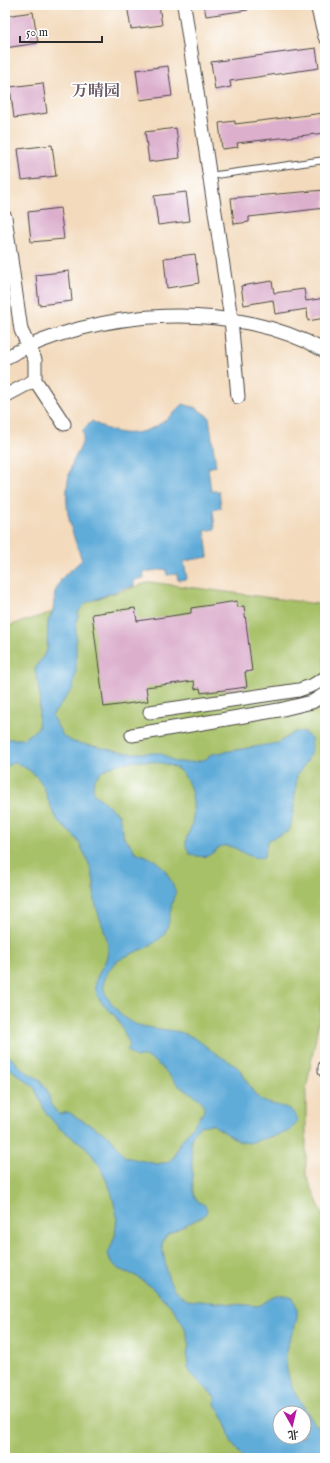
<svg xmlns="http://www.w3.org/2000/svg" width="330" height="1463" font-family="'IM FELL English','Noto Serif SC',serif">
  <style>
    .green { fill: #a7c167; stroke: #697649; fill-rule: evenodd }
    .water { fill: #61acd9; stroke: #466c82; fill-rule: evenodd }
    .building { fill: #dcafcd }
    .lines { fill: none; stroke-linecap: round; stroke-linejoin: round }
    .service-casing { stroke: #494541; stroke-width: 8 }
    .minor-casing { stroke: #494541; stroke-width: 15 }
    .service { stroke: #fff; stroke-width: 6 }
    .minor { stroke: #fff; stroke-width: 13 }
    .labels { text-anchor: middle; stroke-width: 3.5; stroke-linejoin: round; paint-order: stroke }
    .quarter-label { font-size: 16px; font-weight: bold; fill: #695964; stroke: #fff }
  </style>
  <rect width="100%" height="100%" fill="#fff"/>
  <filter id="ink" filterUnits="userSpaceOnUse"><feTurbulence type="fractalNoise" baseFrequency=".025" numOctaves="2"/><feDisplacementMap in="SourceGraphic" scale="8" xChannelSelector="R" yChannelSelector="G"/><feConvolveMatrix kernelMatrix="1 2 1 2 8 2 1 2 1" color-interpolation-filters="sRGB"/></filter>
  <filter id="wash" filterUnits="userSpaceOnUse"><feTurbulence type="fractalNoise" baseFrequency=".012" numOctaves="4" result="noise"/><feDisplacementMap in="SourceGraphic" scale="16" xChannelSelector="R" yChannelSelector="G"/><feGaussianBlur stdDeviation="0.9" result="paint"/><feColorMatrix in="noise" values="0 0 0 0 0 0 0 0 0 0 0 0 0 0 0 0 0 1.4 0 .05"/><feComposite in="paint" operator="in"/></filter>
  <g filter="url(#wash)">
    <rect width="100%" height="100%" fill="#f3dabc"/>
    <path class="green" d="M 150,582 L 325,605 L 325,987 L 306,1090 L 306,1175 L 325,1220 L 325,1458 L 5,1458 L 5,627 ZM 280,1413 L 304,1413 L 304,1437 L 280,1437 Z"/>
    <path class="water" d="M 183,404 L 196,408 L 209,417 L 216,466 L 208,468 L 211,491 L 219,491 L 221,508 L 213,510 L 215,529 L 205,531 L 208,557 L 184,561 L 187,579 L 178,580 L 177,574 L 167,575 L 166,569 L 143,572 L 144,578 L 134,580 L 134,586 L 124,588 L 86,603 L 79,611 L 76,624 L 76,671 L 73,688 L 52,716 L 63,736 L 73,742 L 128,753 L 161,753 L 175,762 L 194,762 L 206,759 L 211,754 L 278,743 L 295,732 L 304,732 L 311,738 L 312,750 L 307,761 L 297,775 L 293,815 L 289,831 L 268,840 L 264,857 C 246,860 243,849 228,846 C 219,844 216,852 209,855 C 203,858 196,856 190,854 C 181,840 189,837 192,823 C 195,808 193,788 184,775 C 169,754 98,756 93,785 C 93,788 94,792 94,794 C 104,800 109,808 119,815 L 124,838 L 132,846 L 135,852 C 163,861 165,868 176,892 C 167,909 174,929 157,941 C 137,956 112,953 104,982 C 102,989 106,995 110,1001 C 116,1008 121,1016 129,1021 C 146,1031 170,1027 188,1035 C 199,1039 208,1049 218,1055 C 226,1060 234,1063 240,1070 C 247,1079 252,1094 261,1100 C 274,1108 292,1102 298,1121 L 290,1131 L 249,1143 L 238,1141 L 212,1124 L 200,1126 L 194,1133 L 191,1140 L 193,1192 C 195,1199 197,1202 205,1205 L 207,1210 L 205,1215 L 168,1234 L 163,1240 L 162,1246 L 168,1278 L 174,1289 L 186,1300 L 258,1306 C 274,1299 274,1292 293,1298 C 305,1321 288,1332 286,1354 C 285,1362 287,1370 289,1378 C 293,1394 304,1406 312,1420 C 314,1425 320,1427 323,1431 C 327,1437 326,1451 324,1458 L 243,1458 L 231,1442 L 226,1423 L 215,1404 L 215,1397 L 191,1374 L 188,1368 L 187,1356 L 189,1343 L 185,1328 L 173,1308 L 150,1286 L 136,1276 L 119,1269 L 111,1262 L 108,1254 L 115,1236 L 117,1216 L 111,1191 L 100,1166 L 86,1147 L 59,1128 L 46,1113 L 34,1087 L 5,1065 L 5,1052 L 25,1071 L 39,1079 L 47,1090 L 51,1105 L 59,1114 L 68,1112 L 109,1136 L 125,1157 L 157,1164 L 168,1162 L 174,1157 L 179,1144 L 204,1111 C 204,1108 204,1106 202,1102 C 197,1095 186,1091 179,1086 C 169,1077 153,1051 136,1058 L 127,1050 L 130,1045 C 125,1035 121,1023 114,1015 C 108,1008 100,1003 97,994 C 90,976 109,965 108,948 C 107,932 98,918 95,901 C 94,895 94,889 94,883 C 93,871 85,854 79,843 C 74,833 62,828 57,819 C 40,790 51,780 15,762 L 5,767 L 5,739 L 23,739 L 38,728 L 40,697 L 35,669 L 47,650 L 48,621 L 53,611 L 55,592 L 62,578 L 82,560 C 70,527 61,503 71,467 C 75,454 86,444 83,430 L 92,421 C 127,444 157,433 183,404 ZM 280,1413 L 304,1413 L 304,1437 L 280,1437 Z"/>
    <g id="blocks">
      <path class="building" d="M 127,5 L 159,5 L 162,25 L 131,29 Z
        M 204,5 L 247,5 L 248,10 L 206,16 Z
        M 33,12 L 38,43 L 5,48 L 5,16 Z
        M 316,48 L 319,68 L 230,81 L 231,87 L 215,90 L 211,62 Z
        M 168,66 L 172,96 L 140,100 L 136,70 Z
        M 43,83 L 47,113 L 14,118 L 10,87 Z
        M 324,113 L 325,133 L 237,143 L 238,147 L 222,149 L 219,123 L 235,121 L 235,124 Z
        M 176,128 L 180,158 L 149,162 L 145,132 Z
        M 52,145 L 56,176 L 22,180 L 18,149 Z
        M 325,190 L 325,208 L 249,217 L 249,222 L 234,224 L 231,198 Z
        M 186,192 L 190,221 L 158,225 L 154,196 Z
        M 60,208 L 64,239 L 31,242 L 28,212 Z
        M 195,254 L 199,283 L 167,288 L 164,258 Z
        M 69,271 L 72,301 L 39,305 L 36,275 Z
        M 272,281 L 274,293 L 304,289 L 306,301 L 325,298 L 325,318 L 308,321 L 307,309 L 275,314 L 273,300 L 244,305 L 241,286 Z
        M 237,601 L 237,607 L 244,606 L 252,671 L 245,672 L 247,687 L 201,693 L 200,688 L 195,689 L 194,681 L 146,687 L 148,701 L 104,707 L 92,614 L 135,608 L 137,621 L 191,613 L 191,608 Z"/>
    </g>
  </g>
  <g filter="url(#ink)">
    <use href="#blocks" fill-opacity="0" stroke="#494541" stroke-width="1"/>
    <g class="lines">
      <defs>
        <path id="service" d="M 209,176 L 325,160"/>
        <path id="minor" d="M 184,5 L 231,319 L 238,397
          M 317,5 L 325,37
          M 5,217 L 21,330 L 35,360 L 35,380 L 64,424
          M 5,358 C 95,308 234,299 325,351
          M 5,396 L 35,380
          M 150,712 L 299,690 L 313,685 L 325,678
          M 132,735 L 279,710 L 312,702 L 325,694
          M 325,1067 L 325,1071"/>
      </defs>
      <use href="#service" class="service-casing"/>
      <use href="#minor" class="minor-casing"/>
      <use href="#service" class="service"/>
      <use href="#minor" class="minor"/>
    </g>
  </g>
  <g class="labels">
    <g class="quarter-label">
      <text x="96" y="96">万晴园</text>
    </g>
  </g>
  <rect width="330" height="1463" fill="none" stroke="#fff" stroke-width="20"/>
  <g transform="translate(292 1425) rotate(172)"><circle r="19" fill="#ffffff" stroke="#aaaaaa"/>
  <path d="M0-3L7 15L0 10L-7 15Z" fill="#b5179e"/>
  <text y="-6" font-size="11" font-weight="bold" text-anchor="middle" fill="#2b2b2b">北</text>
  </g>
  <path d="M20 36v6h82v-6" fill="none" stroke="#2b2b2b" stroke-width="2"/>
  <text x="26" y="36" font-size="12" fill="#2b2b2b" stroke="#ffffff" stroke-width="3" paint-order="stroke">50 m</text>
</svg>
